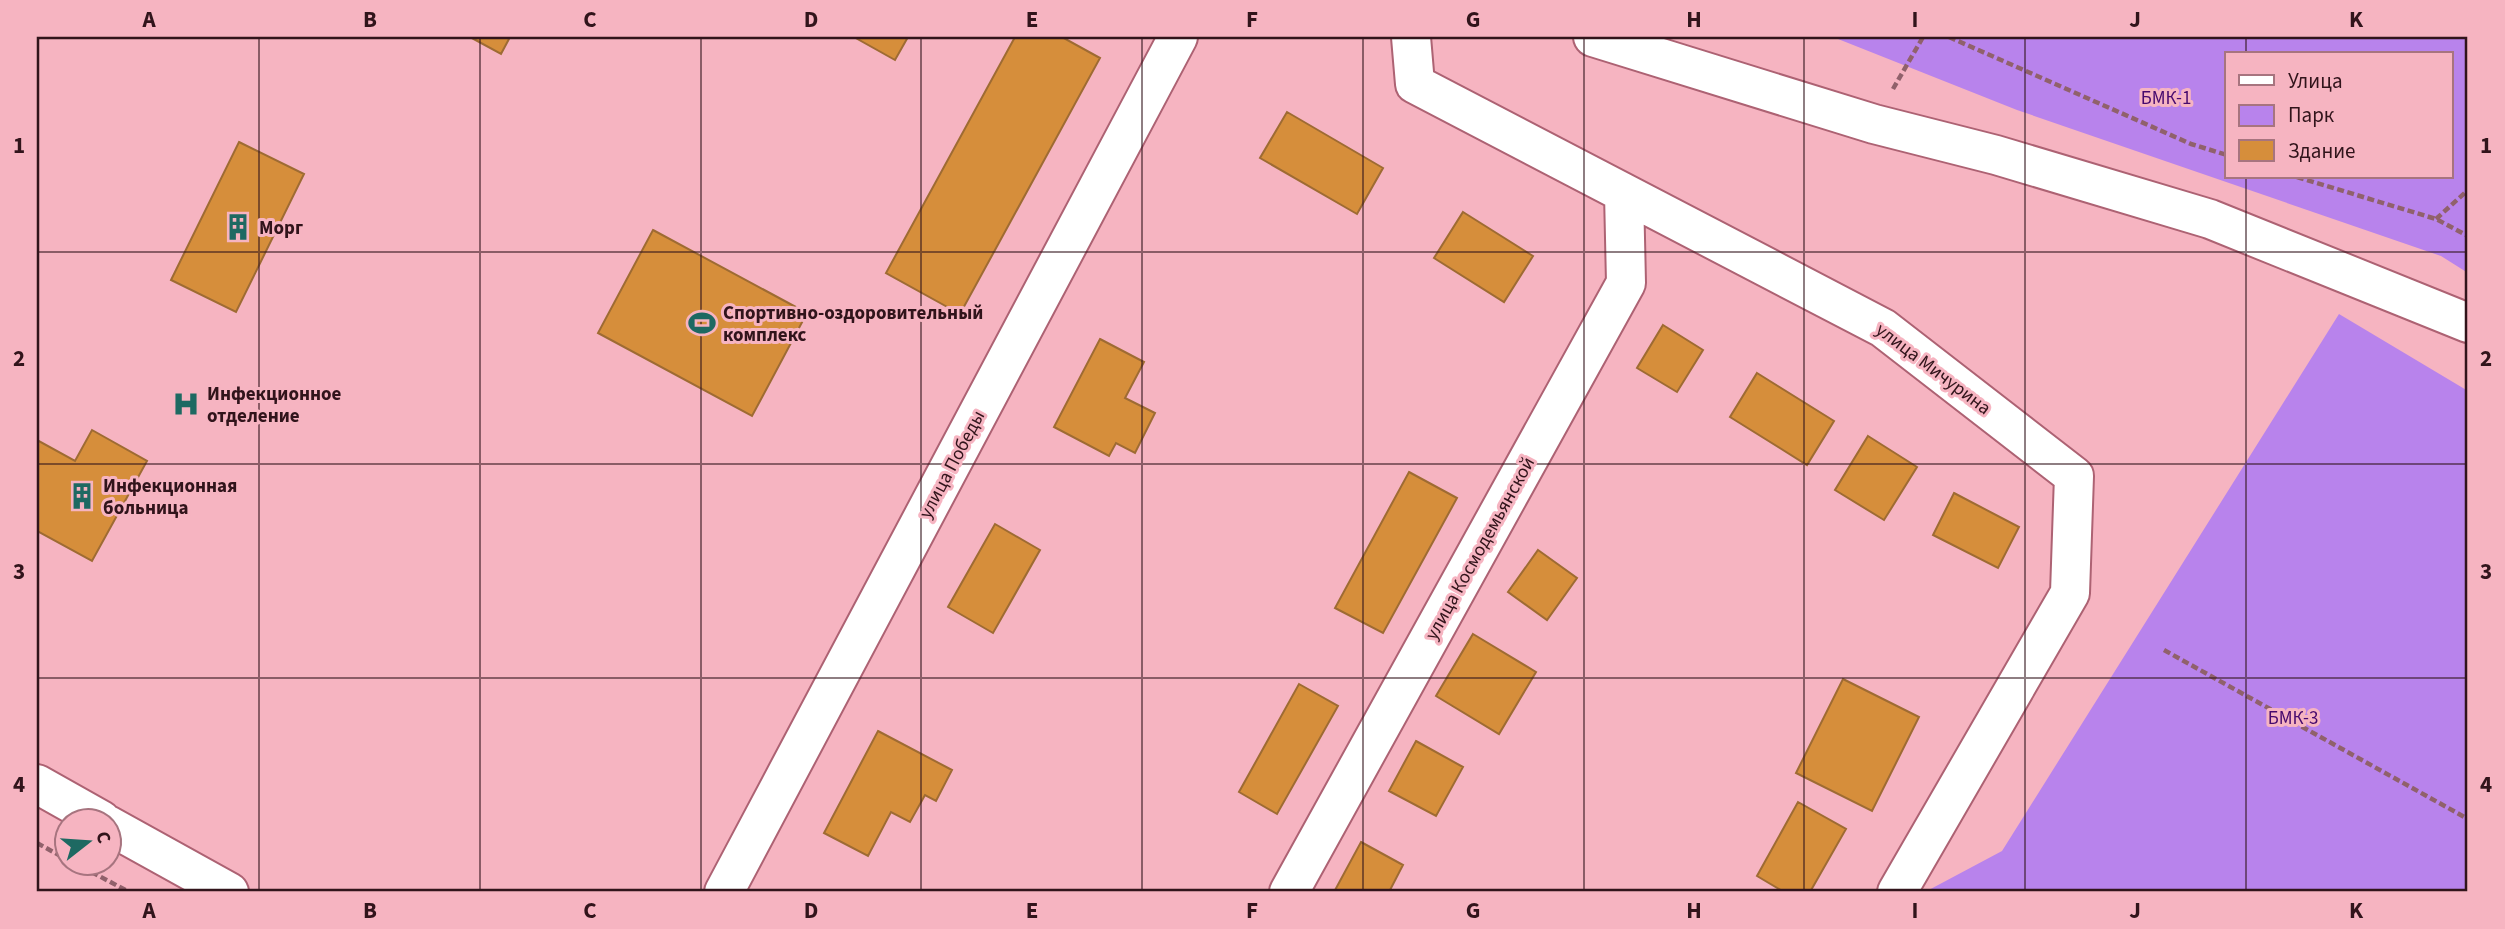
<svg xmlns="http://www.w3.org/2000/svg" width="2505" height="929" font-family="'Source Sans 3',sans-serif">
  <style>
    .green { fill: #b883ec; fill-rule: evenodd }
    .building { fill: #d68e3b; stroke: #9e6b33; stroke-width: 2 }
    .lines { fill: none; stroke-linecap: round; stroke-linejoin: round }
    .minor-casing { stroke: #ad6273; stroke-width: 42 }
    .tertiary-casing { stroke: #ad6273; stroke-width: 42 }
    .secondary-casing { stroke: #ad6273; stroke-width: 42 }
    .path { stroke: #90616b; stroke-width: 4.5; stroke-dasharray: 7 3.5; stroke-linecap: butt }
    .minor { stroke: #fff; stroke-width: 38 }
    .tertiary { stroke: #fff; stroke-width: 38 }
    .secondary { stroke: #fff; stroke-width: 38 }
    .grid { fill: none; stroke: #31141b; stroke-width: 2; stroke-opacity: 0.55 }
    .labels { text-anchor: middle; stroke-width: 6; stroke-linejoin: round; paint-order: stroke }
    .park-label { font-size: 19px; fill: #47096e; stroke: #f6b4c1 }
    .poi-label { font-size: 19px; font-weight: bold; fill: #31141b; stroke: #f6b4c1; text-anchor: start }
    .street-label { font-size: 19px; fill: #31141b; stroke: #f6b4c1 }
    .neatline { fill: none; stroke: #31141b; stroke-width: 2.5 }
    .grid-label { font-size: 23px; text-anchor: middle; font-weight: bold; fill: #31141b }
  </style>
  <rect width="100%" height="100%" fill="#f6b4c1"/>
  <path class="green" d="M 1833,37 L 2468,37 L 2468,273 L 2441,256 L 2017,110 ZM 2227,54 L 2451,54 L 2451,177 L 2227,177 Z
    M 2339,314 L 2468,391 L 2468,892 L 1925,892 L 2002,851 Z"/>
  <path class="building" d="M 470,37 L 510,37 L 501,54 Z
    M 854,37 L 908,37 L 895,60 Z
    M 1015,37 L 1062,37 L 1100,58 L 960,314 L 886,273 Z
    M 1287,112 L 1383,168 L 1357,214 L 1260,158 Z
    M 239,142 L 304,174 L 236,312 L 171,280 Z
    M 1463,212 L 1533,256 L 1504,302 L 1434,258 Z
    M 653,230 L 807,313 L 752,416 L 598,333 Z
    M 1663,325 L 1703,350 L 1677,392 L 1637,368 Z
    M 1100,339 L 1144,362 L 1125,398 L 1155,413 L 1135,453 L 1116,443 L 1109,456 L 1054,427 Z
    M 1757,373 L 1834,421 L 1807,465 L 1730,417 Z
    M 92,430 L 147,461 L 92,561 L 37,531 L 37,440 L 75,461 Z
    M 1868,436 L 1917,467 L 1884,520 L 1835,490 Z
    M 1409,472 L 1457,498 L 1383,633 L 1335,608 Z
    M 1954,493 L 2019,527 L 1998,568 L 1933,535 Z
    M 995,524 L 1040,550 L 993,633 L 948,607 Z
    M 1538,550 L 1577,578 L 1547,620 L 1508,592 Z
    M 1473,634 L 1536,672 L 1499,734 L 1436,696 Z
    M 1843,679 L 1919,717 L 1872,811 L 1796,773 Z
    M 1299,684 L 1338,706 L 1277,814 L 1239,792 Z
    M 878,731 L 952,770 L 936,801 L 925,795 L 910,822 L 891,812 L 868,856 L 824,833 Z
    M 1416,741 L 1463,767 L 1436,816 L 1389,791 Z
    M 1798,802 L 1846,829 L 1810,892 L 1784,892 L 1757,876 Z
    M 1361,842 L 1403,865 L 1389,892 L 1334,892 Z"/>
  <g class="lines">
    <defs>
      <path id="minor" d="M 1411,37 L 1415,84 L 1883,328 L 2074,476 L 2070,593 L 1897,892
        M 724,892 L 1178,37
        M 1289,892 L 1626,283 L 1624,193"/>
      <path id="tertiary" d="M 37,784 L 101,820
        M 108,825 L 229,892"/>
      <path id="secondary" d="M 1593,37 L 1874,124 L 1996,155 L 2210,219 L 2468,323"/>
    </defs>
    <use href="#minor" class="minor-casing"/>
    <use href="#tertiary" class="tertiary-casing"/>
    <use href="#secondary" class="secondary-casing"/>
    <path class="path" d="M 1949,37 L 2191,144 L 2227,155
      M 1893,89 L 1923,37
      M 2297,177 L 2436,219 L 2468,236
      M 2436,219 L 2468,190
      M 2164,650 L 2468,819
      M 37,843 L 66,859
      M 73,862 L 129,892"/>
    <use href="#minor" class="minor"/>
    <use href="#tertiary" class="tertiary"/>
    <use href="#secondary" class="secondary"/>
  </g>
  <path class="grid" d="M 259,37 L 259,892M 480,37 L 480,892M 701,37 L 701,892M 921,37 L 921,892M 1142,37 L 1142,892M 1363,37 L 1363,892M 1584,37 L 1584,892M 1804,37 L 1804,892M 2025,37 L 2025,892M 2246,37 L 2246,54M 2246,177 L 2246,892M 37,252 L 2468,252M 37,464 L 2468,464M 37,678 L 2468,678"/>
  <defs>
    <symbol id="building-bare" viewBox="-9 -9 18 18"><path d="M-4-6H4V6H1V3H-1V6H-4ZM-2.5-4.3h1.7v1.8h-1.7ZM.8-4.3h1.7v1.8H.8ZM-2.5-1h1.7V.8h-1.7ZM.8-1h1.7V.8H.8Z" fill="#1e6962" stroke="#f6b4c1" stroke-width="2.5" paint-order="stroke"/></symbol>
    <symbol id="stadium-bare" viewBox="-9 -9 18 18"><path d="M0-5a6.5 5 0 1 0 0 10a6.5 5 0 1 0 0-10ZM-3.5-1.8h7v3.6h-7Z" fill="#1e6962" stroke="#f6b4c1" stroke-width="2.5" paint-order="stroke"/></symbol>
    <symbol id="hospital-bare" viewBox="-9 -9 18 18"><path d="M-5-5h3v3.5h4V-5h3V5h-3V1.5h-4V5h-3Z" fill="#1e6962" stroke="#f6b4c1" stroke-width="2.5" paint-order="stroke"/></symbol>
  </defs>
  <g fill-rule="evenodd">
    <use href="#building-bare" x="219" y="208" width="38" height="38"/>
    <use href="#stadium-bare" x="683" y="304" width="38" height="38"/>
    <use href="#hospital-bare" x="167" y="385" width="38" height="38"/>
    <use href="#building-bare" x="63" y="477" width="38" height="38"/>
  </g>
  <g class="labels">
    <g class="park-label">
      <text x="2166" y="104">БМК-1</text>
      <text x="2293" y="724">БМК-3</text>
    </g>
    <g class="poi-label">
      <text x="259" y="234">Морг</text>
      <text x="723" y="319">Спортивно-оздоровительный<tspan x="723" dy="22">комплекс</tspan></text>
      <text x="207" y="400">Инфекционное<tspan x="207" dy="22">отделение</tspan></text>
      <text x="103" y="492">Инфекционная<tspan x="103" dy="22">больница</tspan></text>
    </g>
    <g class="street-label">
      <text transform="translate(1934 368) rotate(37)" y="7">улица Мичурина</text>
      <text transform="translate(951 464) rotate(-62)" y="7">улица Победы</text>
      <text transform="translate(1479 548) rotate(-61)" y="7">улица Космодемьянской</text>
    </g>
  </g>
  <rect width="2505" height="929" fill="none" stroke="#f6b4c1" stroke-width="77"/>
  <rect x="2225" y="52" width="228" height="126" fill="#f6b4c1" stroke="#a7747f" stroke-width="2"/>
  <rect x="2239" y="75" width="35" height="10" fill="#ffffff" stroke="#a7747f" stroke-width="2"/>
  <text x="2288" y="88" font-size="21" fill="#31141b">Улица</text>
  <rect x="2239" y="105" width="35" height="21" fill="#b883ec" stroke="#a7747f" stroke-width="2"/>
  <text x="2288" y="122" font-size="21" fill="#31141b">Парк</text>
  <rect x="2239" y="140" width="35" height="21" fill="#d68e3b" stroke="#a7747f" stroke-width="2"/>
  <text x="2288" y="158" font-size="21" fill="#31141b">Здание</text>
  <g transform="translate(88 842) rotate(73)"><circle r="33" fill="#f6b4c1" stroke="#a7747f" stroke-width="2"/>
  <path d="M0-5L12 26L0 18L-12 26Z" fill="#1e6962"/>
  <text y="-10" font-size="19" font-weight="bold" text-anchor="middle" fill="#31141b">С</text>
  </g>
  <rect x="38" y="38" width="2428" height="852" class="neatline"/>
  <g class="grid-label">
    <text x="149" y="27">A</text>
    <text x="370" y="27">B</text>
    <text x="590" y="27">C</text>
    <text x="811" y="27">D</text>
    <text x="1032" y="27">E</text>
    <text x="1252" y="27">F</text>
    <text x="1473" y="27">G</text>
    <text x="1694" y="27">H</text>
    <text x="1915" y="27">I</text>
    <text x="2135" y="27">J</text>
    <text x="2356" y="27">K</text>
    <text x="19" y="153">1</text>
    <text x="2486" y="153">1</text>
    <text x="19" y="366">2</text>
    <text x="2486" y="366">2</text>
    <text x="19" y="579">3</text>
    <text x="2486" y="579">3</text>
    <text x="19" y="792">4</text>
    <text x="2486" y="792">4</text>
    <text x="149" y="918">A</text>
    <text x="370" y="918">B</text>
    <text x="590" y="918">C</text>
    <text x="811" y="918">D</text>
    <text x="1032" y="918">E</text>
    <text x="1252" y="918">F</text>
    <text x="1473" y="918">G</text>
    <text x="1694" y="918">H</text>
    <text x="1915" y="918">I</text>
    <text x="2135" y="918">J</text>
    <text x="2356" y="918">K</text>
  </g>
</svg>
